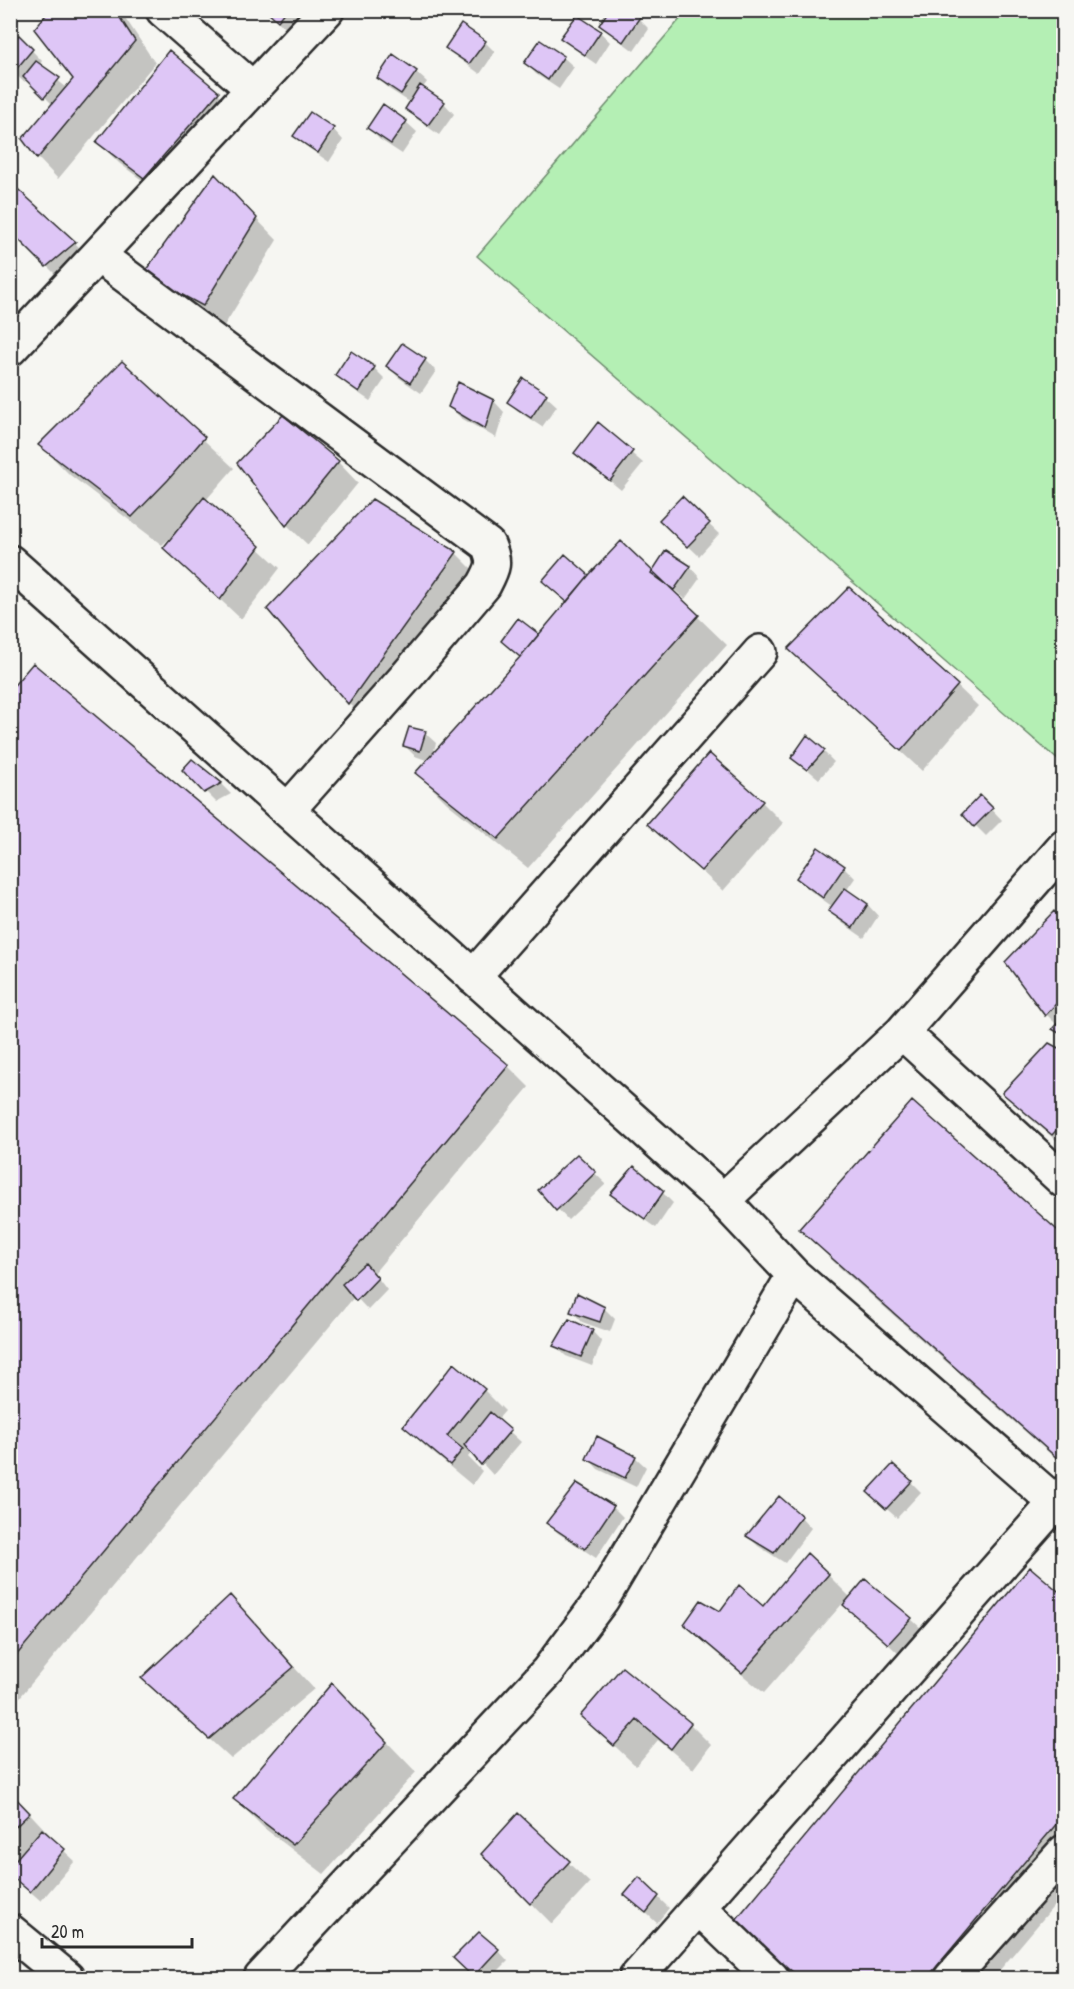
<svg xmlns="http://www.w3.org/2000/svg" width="1074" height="1989" font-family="'Patrick Hand',sans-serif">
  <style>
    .grass { fill: #b4efb4; stroke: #708d70; stroke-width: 1.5 }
    .shadow { fill: #0003 }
    .building { fill: #dec6f6; stroke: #2b2b2b; stroke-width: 1.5 }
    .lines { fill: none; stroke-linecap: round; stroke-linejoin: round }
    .minor-casing { stroke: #2b2b2b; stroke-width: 38 }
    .minor { stroke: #f6f6f2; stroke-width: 33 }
  </style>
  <rect width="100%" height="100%" fill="#f6f6f2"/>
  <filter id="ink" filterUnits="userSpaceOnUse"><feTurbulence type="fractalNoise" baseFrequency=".0167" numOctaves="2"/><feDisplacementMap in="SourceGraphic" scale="12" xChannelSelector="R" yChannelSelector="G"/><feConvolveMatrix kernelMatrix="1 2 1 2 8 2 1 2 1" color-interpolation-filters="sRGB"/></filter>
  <g filter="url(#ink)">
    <path class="grass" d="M 687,11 L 1063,11 L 1064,748 L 1058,760 L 477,256 Z"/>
    <path class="shadow" d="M 52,10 L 120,10 L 155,63 L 58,179 L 38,158 L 24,139 L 53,105 L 27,79 L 24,82 L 10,70 L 19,37 L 42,61 L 39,65 L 67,88 L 75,79 Z
      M 265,10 L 324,10 L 300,41 Z
      M 458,10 L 479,10 L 472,20 Z
      M 639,19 L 649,29 L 634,51 L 612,35 L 601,25 Z
      M 600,32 L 610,42 L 596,64 L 573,48 L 562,38 Z
      M 485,42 L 495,52 L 480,74 L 458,58 L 447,48 Z
      M 563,57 L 574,67 L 559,89 L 536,74 L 526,63 Z
      M 416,72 L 427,82 L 422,89 L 444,103 L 454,114 L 439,135 L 417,119 L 407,109 L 411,103 L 389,89 L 379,78 Z
      M 218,93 L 238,114 L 166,198 L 119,163 L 98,142 Z
      M 406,122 L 417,132 L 402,154 L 379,139 L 369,128 Z
      M 333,129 L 343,140 L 329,162 L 306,146 L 295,136 Z
      M 235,197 L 277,240 L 224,326 L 166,295 Z
      M 10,229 L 75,243 L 95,264 L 68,287 Z
      M 10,312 L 29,331 L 10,355 Z
      M 425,360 L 436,371 L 421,393 L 398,377 L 388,366 Z
      M 122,364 L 234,468 L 206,500 L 280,568 L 241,619 L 165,548 L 174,536 L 173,535 L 162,545 L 70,475 L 40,445 Z
      M 374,368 L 385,379 L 370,401 L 347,385 L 337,375 Z
      M 524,380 L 546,396 L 557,406 L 542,427 L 519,412 L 509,402 Z
      M 459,384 L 494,401 L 504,412 L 496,438 L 461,418 L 450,407 Z
      M 598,425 L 643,463 L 621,490 L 576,453 Z
      M 338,462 L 358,483 L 308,545 L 287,525 L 239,463 Z
      M 682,499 L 719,534 L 699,556 L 661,520 Z
      M 372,500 L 456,553 L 486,583 L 379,732 L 349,703 L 269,609 Z
      M 690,567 L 700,578 L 685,599 L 670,586 L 668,588 L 727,645 L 528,868 L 447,803 L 417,773 L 429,761 L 415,756 L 405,746 L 425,733 L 436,743 L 432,758 L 521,658 L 503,641 L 518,620 L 539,637 L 589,577 L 653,573 Z
      M 790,649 L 957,686 L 978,706 L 922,771 Z
      M 33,665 L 508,1066 L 529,1087 L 374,1273 L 387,1290 L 368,1310 L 355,1296 L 10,1709 L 10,693 Z
      M 824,752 L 834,762 L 819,779 L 793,757 Z
      M 192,761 L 221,784 L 231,794 L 216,802 L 184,770 Z
      M 980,797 L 1002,820 L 986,836 L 964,814 Z
      M 762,802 L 783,823 L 723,891 L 649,823 Z
      M 818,849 L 844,867 L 855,878 L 846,891 L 868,905 L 878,916 L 864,938 L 841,922 L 830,911 L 833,907 L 808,889 L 798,878 Z
      M 1064,923 L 1064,1038 L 1054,1028 L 1057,1025 L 1047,1015 L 1007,962 Z
      M 1064,1053 L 1064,1147 L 1025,1114 L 1004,1093 Z
      M 577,1156 L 606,1184 L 568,1220 L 540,1190 Z
      M 663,1193 L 673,1203 L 656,1228 L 622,1204 L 612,1194 Z
      M 801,1229 L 1064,1238 L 1064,1466 L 838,1266 Z
      M 604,1308 L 615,1319 L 610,1332 L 582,1322 L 572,1311 Z
      M 592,1331 L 602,1342 L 592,1366 L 566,1356 L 555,1346 Z
      M 484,1390 L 505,1411 L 497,1420 L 521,1442 L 493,1475 L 472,1452 L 468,1457 L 482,1471 L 472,1485 L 426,1447 L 405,1426 Z
      M 635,1457 L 646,1467 L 636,1487 L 598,1469 L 588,1458 Z
      M 911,1482 L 921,1492 L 897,1518 L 880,1503 Z
      M 613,1507 L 623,1517 L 596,1558 L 558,1533 L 548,1523 Z
      M 801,1517 L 811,1528 L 785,1563 L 758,1546 L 748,1536 Z
      M 828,1575 L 851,1598 L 911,1619 L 922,1629 L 899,1654 L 843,1603 L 764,1693 L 707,1645 L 686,1624 L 721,1613 L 763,1608 Z
      M 230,1597 L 314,1689 L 231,1759 L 143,1678 Z
      M 1064,1598 L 1064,1894 L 993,1978 L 796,1978 L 772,1958 L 736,1922 Z
      M 622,1669 L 690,1724 L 711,1745 L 693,1769 L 658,1740 L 636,1766 L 582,1715 Z
      M 361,1715 L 416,1772 L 324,1874 L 264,1828 L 235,1799 Z
      M 10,1792 L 49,1834 L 48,1836 L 75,1861 L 41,1901 L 10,1874 Z
      M 518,1816 L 590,1883 L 552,1924 L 483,1854 Z
      M 639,1879 L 669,1908 L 657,1923 L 626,1895 Z
      M 498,1950 L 508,1961 L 491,1978 L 477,1978 L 456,1958 Z"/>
    <path class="building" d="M 50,10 L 115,10 L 135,41 L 37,159 L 22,139 L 73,79 L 34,29 Z
      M 266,10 L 287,10 L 278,21 Z
      M 609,10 L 630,10 L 640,17 L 623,42 L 599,25 Z
      M 577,15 L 601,31 L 585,55 L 560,38 Z
      M 461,24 L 486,41 L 469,64 L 445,48 Z
      M 19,35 L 33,49 L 13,73 L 10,70 L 10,43 Z
      M 540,40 L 564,56 L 548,80 L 524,63 Z
      M 169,50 L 219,92 L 144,178 L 96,142 Z
      M 393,54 L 417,71 L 401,94 L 377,78 Z
      M 36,61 L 60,78 L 44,98 L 23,77 Z
      M 420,85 L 445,102 L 428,125 L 405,109 Z
      M 383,104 L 407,121 L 391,144 L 367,128 Z
      M 310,112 L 334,128 L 318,153 L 293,136 Z
      M 215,174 L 257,218 L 203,306 L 143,274 Z
      M 10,182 L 76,242 L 46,267 L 10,231 Z
      M 402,343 L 426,359 L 410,383 L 386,366 Z
      M 351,351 L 375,367 L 359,392 L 335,375 Z
      M 122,361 L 205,437 L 168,480 L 132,517 L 38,445 Z
      M 523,378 L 547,394 L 531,418 L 507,402 Z
      M 458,382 L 494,400 L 485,429 L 448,407 Z
      M 283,415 L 339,461 L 286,526 L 237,463 Z
      M 598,422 L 633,451 L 610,481 L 574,453 Z
      M 682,496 L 710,523 L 687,547 L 659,520 Z
      M 204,497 L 260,546 L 220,600 L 163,548 Z
      M 372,499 L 457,552 L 348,704 L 267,609 Z
      M 621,541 L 699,615 L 498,839 L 415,773 L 520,657 L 589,575 Z
      M 666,550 L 691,566 L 674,590 L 651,573 Z
      M 565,554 L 589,575 L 567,602 L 542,581 Z
      M 849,587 L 958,685 L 901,751 L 788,649 Z
      M 518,618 L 539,634 L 520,657 L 501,641 Z
      M 33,663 L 509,1065 L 10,1663 L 10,690 Z
      M 409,727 L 426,731 L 420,751 L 403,746 Z
      M 807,735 L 825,750 L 807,770 L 791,758 Z
      M 709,753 L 763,801 L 701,871 L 647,824 Z
      M 192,759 L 222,783 L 204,793 L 182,770 Z
      M 980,795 L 993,808 L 974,827 L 962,814 Z
      M 818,847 L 845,866 L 823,898 L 796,878 Z
      M 845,888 L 868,904 L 853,928 L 828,911 Z
      M 1054,911 L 1064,921 L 1064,995 L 1045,1016 L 1005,962 Z
      M 1064,1016 L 1064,1036 L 1052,1029 Z
      M 1049,1043 L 1064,1051 L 1064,1122 L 1052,1135 L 1002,1093 Z
      M 912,1101 L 1064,1236 L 1064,1450 L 1057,1458 L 799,1229 Z
      M 577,1154 L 596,1172 L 556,1211 L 538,1190 Z
      M 634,1166 L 664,1191 L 645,1219 L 610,1194 Z
      M 365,1263 L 378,1278 L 356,1301 L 342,1284 Z
      M 577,1293 L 605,1307 L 600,1322 L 570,1312 Z
      M 569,1319 L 593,1330 L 581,1357 L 553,1346 Z
      M 454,1363 L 485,1389 L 447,1436 L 463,1449 L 450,1465 L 403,1426 Z
      M 490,1412 L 511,1430 L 481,1465 L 464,1445 Z
      M 597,1436 L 636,1456 L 625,1478 L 586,1459 Z
      M 893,1464 L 912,1481 L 886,1509 L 867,1492 Z
      M 577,1483 L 614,1506 L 585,1549 L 546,1523 Z
      M 779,1496 L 802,1516 L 774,1553 L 746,1536 Z
      M 807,1553 L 829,1574 L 742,1673 L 684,1624 L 701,1600 L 720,1611 L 739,1585 L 763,1606 Z
      M 1030,1567 L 1064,1596 L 1064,1815 L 927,1978 L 800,1978 L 734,1922 Z
      M 865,1579 L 912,1618 L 888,1644 L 843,1605 Z
      M 230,1595 L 294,1667 L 209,1739 L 141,1678 Z
      M 622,1667 L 691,1723 L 671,1749 L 637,1720 L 614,1746 L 580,1716 Z
      M 332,1683 L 387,1742 L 293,1845 L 233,1799 Z
      M 10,1792 L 30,1813 L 10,1832 Z
      M 518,1813 L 570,1861 L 530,1904 L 481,1854 Z
      M 42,1829 L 65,1849 L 30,1892 L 10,1875 L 10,1866 Z
      M 639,1877 L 659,1896 L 646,1913 L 624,1895 Z
      M 479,1932 L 499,1949 L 473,1977 L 453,1958 Z"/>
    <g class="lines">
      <defs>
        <path id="minor" d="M 163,10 L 253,89
          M 99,256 L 488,545 C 496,563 493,568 484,585 L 406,677 L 288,810
          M 10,349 L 327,10
          M 10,562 L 723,1200 L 794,1275 L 1064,1510
          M 473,977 L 760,652
          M 902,1032 L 1064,1181
          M 723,1200 L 902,1032 L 1064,847
          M 699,1908 L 772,1978
          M 10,1931 L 67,1978
          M 261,1978 L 548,1671 L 602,1599 L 794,1275
          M 636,1978 L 1064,1493
          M 951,1978 L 1064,1852"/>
      </defs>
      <use href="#minor" class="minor-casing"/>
      <use href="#minor" class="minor"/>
    </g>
  </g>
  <rect width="1074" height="1989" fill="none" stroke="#f6f6f2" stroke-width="36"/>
  <rect x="18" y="18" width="1038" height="1953" fill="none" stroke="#2b2b2b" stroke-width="2" filter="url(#ink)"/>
  <path d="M42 1938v9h150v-9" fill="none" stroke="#2b2b2b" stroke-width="3"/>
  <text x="51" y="1938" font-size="18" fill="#2b2b2b" stroke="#f6f6f2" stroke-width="4.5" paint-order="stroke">20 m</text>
</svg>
